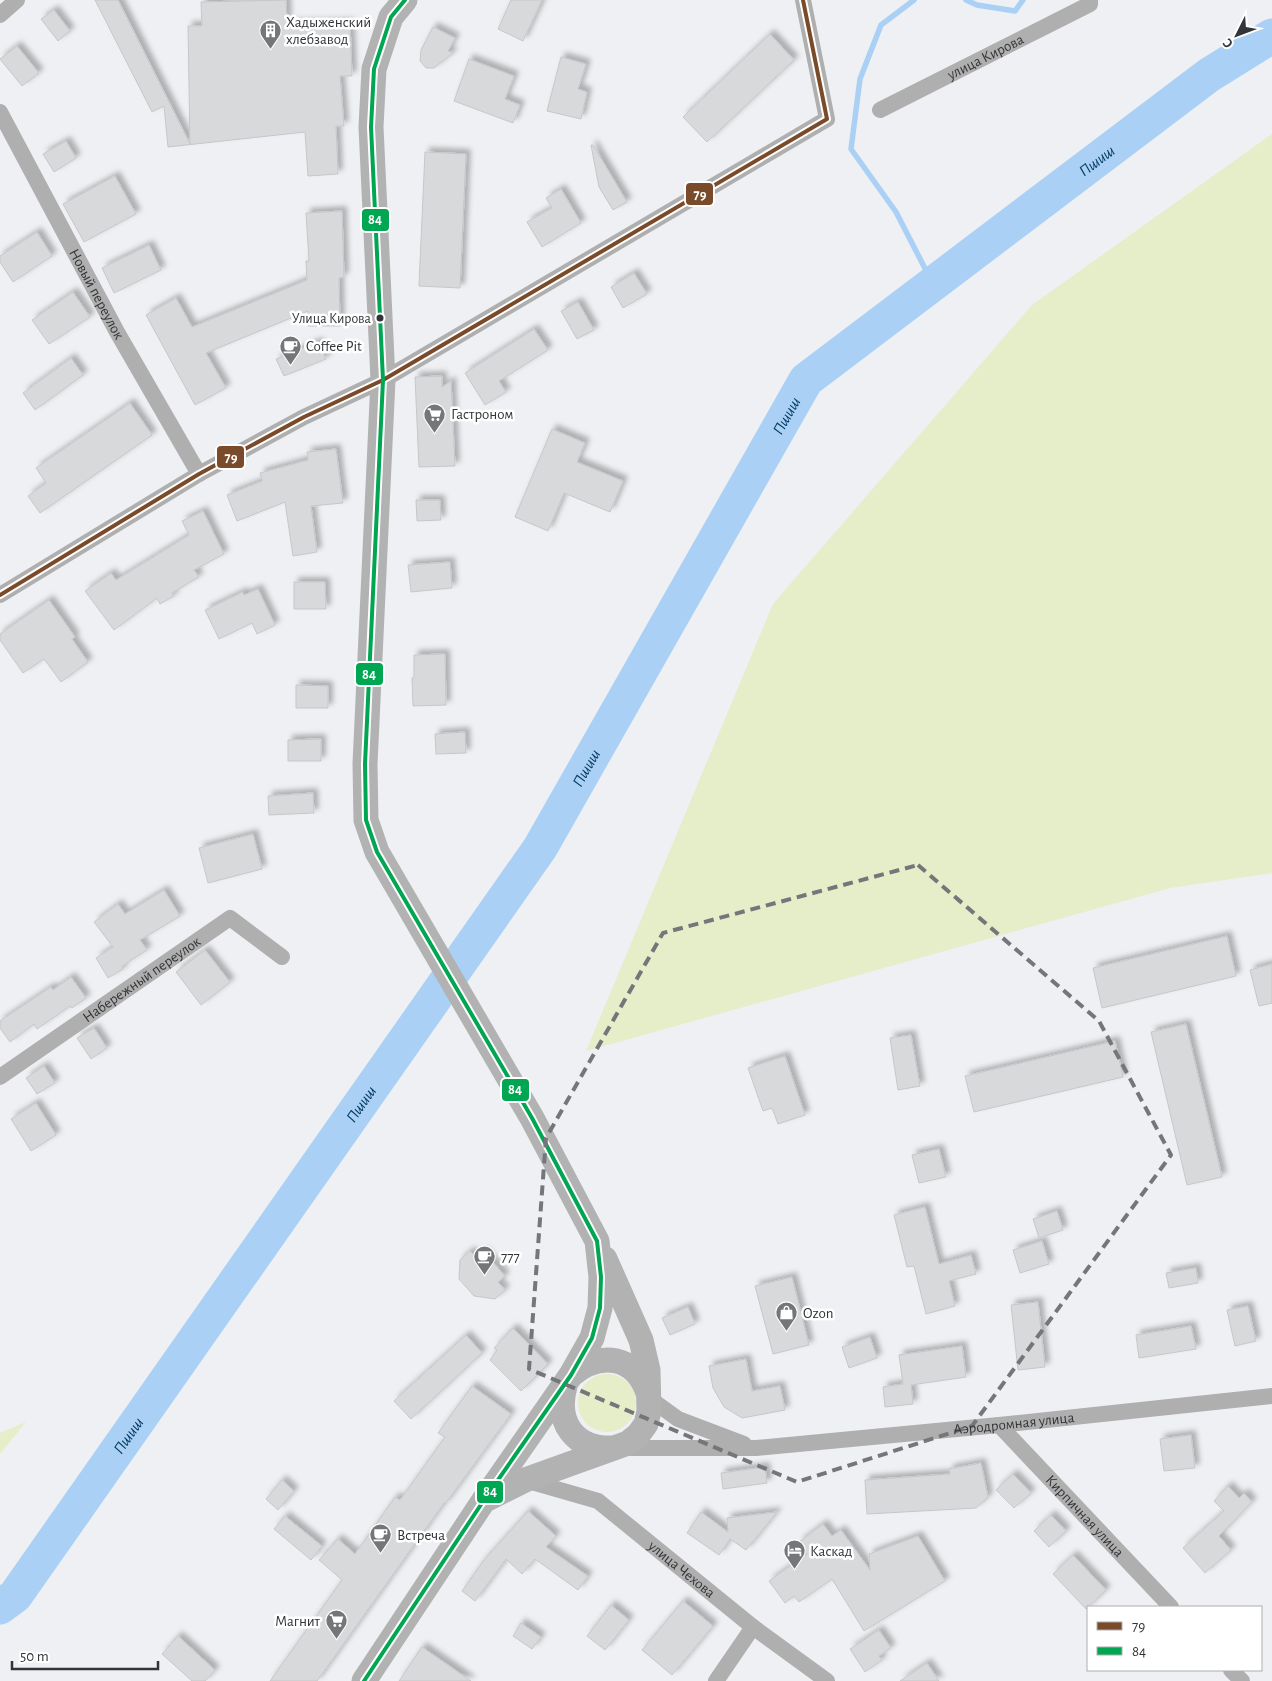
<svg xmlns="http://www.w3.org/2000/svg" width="1272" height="1681" font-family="'Alegreya Sans',sans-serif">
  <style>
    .green { fill: #e5edc9 }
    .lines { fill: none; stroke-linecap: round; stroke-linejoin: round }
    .stream { stroke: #aad0f6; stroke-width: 5.5 }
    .river { stroke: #aad0f6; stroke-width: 35 }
    .building { fill: #d7d9db; stroke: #c6c7c9; filter: url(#shadow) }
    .minor { stroke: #b0afaf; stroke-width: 16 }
    .primary { stroke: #b2b2b2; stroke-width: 25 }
    .bus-1-casing { stroke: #fff; stroke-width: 8 }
    .bus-2-casing { stroke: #fff; stroke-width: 8 }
    .bus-1 { stroke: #7a4b2a; stroke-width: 4 }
    .bus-2 { stroke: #00a651; stroke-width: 4 }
    .marked { fill: none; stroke: #747679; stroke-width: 4; stroke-dasharray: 10 6; stroke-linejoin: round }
    .bus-dot { fill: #333437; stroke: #fff; stroke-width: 2 }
    .labels { text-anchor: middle; stroke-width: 5; stroke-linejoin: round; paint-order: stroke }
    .bus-label { font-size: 14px; fill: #333437; stroke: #fff; text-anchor: end }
    .poi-label { font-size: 15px; fill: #333437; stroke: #fff; text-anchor: start }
    .street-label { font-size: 15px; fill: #333437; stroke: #fff }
    .water-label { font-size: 16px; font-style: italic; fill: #063b64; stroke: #fff }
    .line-badge { stroke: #fff; stroke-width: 2 }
    .badge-label { font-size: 14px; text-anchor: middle; font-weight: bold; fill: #fff }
  </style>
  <defs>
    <filter id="shadow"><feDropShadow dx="4.5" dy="-4.5" stdDeviation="2.5" flood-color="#0004"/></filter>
  </defs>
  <rect width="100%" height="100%" fill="#eef0f3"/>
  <path class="green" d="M 1272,134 L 1272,873 L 1170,888 L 586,1051 L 773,604 L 1032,305 Z
    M578 1403a29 29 0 1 1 58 0a29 29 0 1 1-58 0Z
    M 26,1422 L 0,1454 L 0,1433 Z"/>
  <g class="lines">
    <path class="stream" d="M 914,0 L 881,25 L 860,79 L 851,149 L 896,212 L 933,284
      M 966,0 L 977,5 L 1015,11 L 1023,0"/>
    <path class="river" id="s1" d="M 0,1607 L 15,1596 L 540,848 L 806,380 L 1209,75 L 1272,36"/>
  </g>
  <path class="building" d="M 95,0 L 118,0 L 190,144 L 188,26 L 202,26 L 201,2 L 286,0 L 287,24 L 350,23 L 352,76 L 340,76 L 344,126 L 336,126 L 338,174 L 308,176 L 305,132 L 168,147 L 164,106 L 152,112 Z
    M 511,0 L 542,0 L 523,41 L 498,29 Z
    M 54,10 L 70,31 L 58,41 L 41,19 Z
    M 433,27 L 455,38 L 448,51 L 453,53 L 434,68 L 426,68 L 420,61 L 421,50 Z
    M 770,34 L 794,60 L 707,142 L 683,117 Z
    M 17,46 L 39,73 L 22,86 L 0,59 Z
    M 561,57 L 586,64 L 578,89 L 587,92 L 581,119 L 547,111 Z
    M 469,59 L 514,76 L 505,99 L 520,105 L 513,123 L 454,101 Z
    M 66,141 L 76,158 L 54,172 L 43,154 Z
    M 591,145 L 593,145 L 627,202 L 613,210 L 599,187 Z
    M 425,152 L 466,154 L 460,288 L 419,286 Z
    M 115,176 L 136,214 L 84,242 L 63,204 Z
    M 561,189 L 581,223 L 542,247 L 527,222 L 552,208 L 546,198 Z
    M 342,211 L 344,277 L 339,278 L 340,326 L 308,326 L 308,311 L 206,353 L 226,388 L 195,405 L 146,315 L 176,298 L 192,327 L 307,280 L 306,261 L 309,261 L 306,213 Z
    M 37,232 L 52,256 L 13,282 L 0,262 L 0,256 Z
    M 149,245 L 161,270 L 114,293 L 102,268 Z
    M 634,273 L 647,294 L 623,308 L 611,287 Z
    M 73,292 L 90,317 L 49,344 L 32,320 Z
    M 578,302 L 594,330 L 577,339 L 561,311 Z
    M 534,329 L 548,350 L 499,381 L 506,392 L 485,405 L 465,373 Z
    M 318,342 L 326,359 L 284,376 L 276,359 Z
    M 71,358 L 83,375 L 35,410 L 23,393 Z
    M 442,376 L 442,387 L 451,381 L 455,466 L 419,467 L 415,377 Z
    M 130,403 L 152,435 L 40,513 L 28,496 L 46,483 L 36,468 Z
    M 552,429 L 585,443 L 577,462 L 623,481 L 610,512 L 564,493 L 548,531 L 515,517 Z
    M 336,449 L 343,503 L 311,506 L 317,552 L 293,556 L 285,502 L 237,521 L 227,495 L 262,481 L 260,473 L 308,460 L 307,452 Z
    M 416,500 L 440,500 L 441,520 L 417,521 Z
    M 203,511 L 224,554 L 194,570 L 199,577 L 172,593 L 174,596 L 160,604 L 157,598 L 114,630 L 85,591 L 111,573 L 116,580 L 189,535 L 182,521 Z
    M 450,562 L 452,588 L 411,592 L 408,565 Z
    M 294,582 L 325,582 L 326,609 L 294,609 Z
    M 258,589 L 275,625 L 257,634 L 252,623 L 219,639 L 205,610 L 243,592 L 244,595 Z
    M 49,600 L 75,637 L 72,639 L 88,662 L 61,682 L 44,659 L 23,673 L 0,640 L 0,634 Z
    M 445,654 L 446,705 L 413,706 L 412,678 L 414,678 L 414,655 Z
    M 296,685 L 328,686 L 328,708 L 296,708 Z
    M 465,732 L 466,753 L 436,754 L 435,734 Z
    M 321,739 L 321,761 L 288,761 L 288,740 Z
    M 313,793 L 314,813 L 269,815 L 268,796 Z
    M 253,834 L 262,869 L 208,883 L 199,848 Z
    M 164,890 L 180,916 L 140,940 L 147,950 L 122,966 L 123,969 L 108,978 L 96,958 L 113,947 L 94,922 L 118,904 L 125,914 Z
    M 1227,936 L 1236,976 L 1102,1008 L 1093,968 Z
    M 205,950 L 230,982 L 201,1005 L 176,972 Z
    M 1272,964 L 1272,1003 L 1259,1006 L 1250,970 Z
    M 71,977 L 86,998 L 72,1008 L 70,1006 L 37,1029 L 34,1024 L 10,1042 L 0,1028 L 0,1021 L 51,987 L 53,990 Z
    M 1186,1024 L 1222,1177 L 1187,1185 L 1151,1032 Z
    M 94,1028 L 107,1048 L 91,1059 L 77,1038 Z
    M 911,1035 L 920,1086 L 898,1090 L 890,1038 Z
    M 1115,1041 L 1123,1077 L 974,1112 L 965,1076 Z
    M 785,1056 L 805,1115 L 778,1124 L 772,1108 L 763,1111 L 748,1068 Z
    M 44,1066 L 55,1083 L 37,1094 L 26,1078 Z
    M 36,1103 L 56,1135 L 31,1151 L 11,1119 Z
    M 939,1149 L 946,1177 L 919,1183 L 912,1155 Z
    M 925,1207 L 939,1264 L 971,1255 L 976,1274 L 949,1281 L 955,1306 L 926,1314 L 914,1266 L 907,1267 L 894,1215 Z
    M 1057,1211 L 1063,1230 L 1039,1238 L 1033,1219 Z
    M 1042,1241 L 1049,1264 L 1020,1273 L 1013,1250 Z
    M 470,1251 L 477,1258 L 484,1252 L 505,1276 L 498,1282 L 505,1290 L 495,1299 L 474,1296 L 459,1279 L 460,1260 Z
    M 1196,1268 L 1198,1283 L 1169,1288 L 1166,1273 Z
    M 792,1277 L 809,1345 L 773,1354 L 755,1286 Z
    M 1038,1302 L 1045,1367 L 1018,1370 L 1011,1305 Z
    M 1248,1306 L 1256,1341 L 1235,1346 L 1227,1310 Z
    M 688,1307 L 695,1324 L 670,1335 L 662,1318 Z
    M 1191,1326 L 1196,1349 L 1139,1358 L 1136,1335 Z
    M 513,1328 L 548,1364 L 521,1391 L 490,1360 L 497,1350 L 494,1348 Z
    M 466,1335 L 482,1353 L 411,1419 L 394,1401 Z
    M 870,1337 L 877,1358 L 849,1368 L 842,1347 Z
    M 962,1346 L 966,1377 L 911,1385 L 913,1404 L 885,1407 L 883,1387 L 903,1384 L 899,1355 Z
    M 746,1359 L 752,1391 L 780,1386 L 785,1410 L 742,1418 L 724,1407 L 713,1388 L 709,1366 Z
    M 472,1386 L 511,1414 L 445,1504 L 444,1503 L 317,1681 L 270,1681 L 342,1580 L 319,1560 L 338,1539 L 355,1554 L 395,1497 L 400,1500 L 445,1437 L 438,1433 Z
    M 1191,1435 L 1195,1468 L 1164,1471 L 1160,1439 Z
    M 981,1463 L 988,1497 L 976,1508 L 867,1514 L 865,1480 L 950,1474 L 949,1469 Z
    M 765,1467 L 767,1483 L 723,1489 L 721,1473 Z
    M 1013,1474 L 1031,1493 L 1014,1508 L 996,1490 Z
    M 282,1480 L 294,1491 L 278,1510 L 266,1499 Z
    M 1228,1486 L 1239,1498 L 1244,1493 L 1252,1502 L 1219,1536 L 1231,1550 L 1205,1573 L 1183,1548 L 1224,1511 L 1214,1501 Z
    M 528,1511 L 556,1536 L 546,1547 L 588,1576 L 578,1590 L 535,1559 L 522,1574 L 506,1559 L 475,1601 L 462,1591 L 484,1560 Z
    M 701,1512 L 728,1532 L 727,1518 L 777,1512 L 746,1550 L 730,1539 L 719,1555 L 687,1533 Z
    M 1051,1515 L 1066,1531 L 1049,1547 L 1034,1531 Z
    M 285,1516 L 322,1546 L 311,1560 L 274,1529 Z
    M 823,1524 L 832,1536 L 841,1530 L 870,1570 L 869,1554 L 918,1536 L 945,1581 L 864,1631 L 832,1579 L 799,1602 L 794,1596 L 785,1603 L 769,1581 L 807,1554 L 799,1542 Z
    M 1073,1555 L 1106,1590 L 1086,1609 L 1053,1574 Z
    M 683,1601 L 713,1626 L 672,1675 L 642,1650 Z
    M 611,1605 L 629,1620 L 605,1650 L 587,1636 Z
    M 521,1623 L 541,1637 L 532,1649 L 513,1636 Z
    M 879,1630 L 891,1648 L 879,1656 L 882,1660 L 865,1672 L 850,1649 Z
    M 178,1636 L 215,1670 L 205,1681 L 192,1681 L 162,1654 Z
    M 422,1647 L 471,1681 L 399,1681 Z
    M 927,1663 L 939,1681 L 900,1681 Z"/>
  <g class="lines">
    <g class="minor">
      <path d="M 0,15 L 17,0"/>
      <path id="s2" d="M 880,110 L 1090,4 L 1090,0"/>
      <path id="s3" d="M 0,112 L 117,332 L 199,474"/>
      <path d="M 0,595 L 199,474 L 304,417 L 383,380 L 827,119 L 803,0"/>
      <path id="s4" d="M 0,1077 L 230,918 L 282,957"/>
      <path d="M 649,1398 L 678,1419 L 744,1444"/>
      <path id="s5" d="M 999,1425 L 1171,1607"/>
      <path id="s6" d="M 619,1448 L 756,1448 L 999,1425 L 1272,1396"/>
      <path id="s7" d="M 525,1480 L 598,1501 L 753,1627 L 827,1681"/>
      <path d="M 1231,1670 L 1242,1681"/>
      <path d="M 716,1681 L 753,1627"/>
    </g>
    <path class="primary" d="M 571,1375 C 600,1351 635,1355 648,1393
      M 565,1386 C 555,1423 575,1450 614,1448
      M 487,1499 L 525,1480 L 628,1443 L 638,1435 L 646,1424 L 649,1411 L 648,1370 L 641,1340 L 605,1259
      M 364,1681 L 484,1500 L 571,1375 L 592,1338 L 600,1308 L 601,1277 L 597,1241 L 532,1118 L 377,852 L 366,820 L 365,764 L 383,380 L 371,127 L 374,69 L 391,17 L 405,0"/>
    <defs>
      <path id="bus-1" d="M 0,595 L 199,474 L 304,417 L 383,380 L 827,119 L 803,0"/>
      <path id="bus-2" d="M 364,1681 L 484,1500 L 571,1375 L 592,1338 L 600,1308 L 601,1277 L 597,1241 L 532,1118 L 377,852 L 366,820 L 365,764 L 383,380 L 371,127 L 374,69 L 391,17 L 405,0"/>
    </defs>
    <use href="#bus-1" class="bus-1-casing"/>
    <use href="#bus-2" class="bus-2-casing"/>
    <use href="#bus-1" class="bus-1"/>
    <use href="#bus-2" class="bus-2"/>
  </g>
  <path class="marked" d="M 918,865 L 1099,1021 L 1171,1155 L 972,1426 L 797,1482 L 529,1369 L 546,1138 L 663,933 Z"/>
  <defs>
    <symbol id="building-pin" viewBox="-11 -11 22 30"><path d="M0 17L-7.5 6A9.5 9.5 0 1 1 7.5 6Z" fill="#747679" stroke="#fff"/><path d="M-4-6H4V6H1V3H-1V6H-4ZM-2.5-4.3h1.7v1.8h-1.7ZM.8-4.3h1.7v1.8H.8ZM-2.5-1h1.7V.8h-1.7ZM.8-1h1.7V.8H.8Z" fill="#fff"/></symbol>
    <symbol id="cafe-pin" viewBox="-11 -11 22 30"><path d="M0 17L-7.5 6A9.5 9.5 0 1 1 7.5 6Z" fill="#747679" stroke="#fff"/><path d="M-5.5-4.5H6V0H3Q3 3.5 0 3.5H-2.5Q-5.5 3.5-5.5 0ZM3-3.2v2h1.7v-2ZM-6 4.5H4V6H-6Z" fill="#fff"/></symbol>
    <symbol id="supermarket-pin" viewBox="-11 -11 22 30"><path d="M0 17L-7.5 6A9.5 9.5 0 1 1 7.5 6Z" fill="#747679" stroke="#fff"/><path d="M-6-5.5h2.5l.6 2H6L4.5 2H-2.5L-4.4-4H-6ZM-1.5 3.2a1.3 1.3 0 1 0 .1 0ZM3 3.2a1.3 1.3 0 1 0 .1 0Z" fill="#fff"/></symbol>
    <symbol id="shop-pin" viewBox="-11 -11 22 30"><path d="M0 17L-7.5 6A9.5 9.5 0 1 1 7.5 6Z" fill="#747679" stroke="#fff"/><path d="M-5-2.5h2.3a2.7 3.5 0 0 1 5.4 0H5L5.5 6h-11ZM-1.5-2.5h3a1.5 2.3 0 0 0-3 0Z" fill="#fff"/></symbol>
    <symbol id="hotel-pin" viewBox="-11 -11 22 30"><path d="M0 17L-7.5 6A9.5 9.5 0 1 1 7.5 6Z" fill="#747679" stroke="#fff"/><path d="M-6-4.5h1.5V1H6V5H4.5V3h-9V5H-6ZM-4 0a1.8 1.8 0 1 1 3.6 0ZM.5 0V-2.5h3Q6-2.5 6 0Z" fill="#fff"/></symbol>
  </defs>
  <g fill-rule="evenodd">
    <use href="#building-pin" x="258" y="18" width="25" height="34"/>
    <use href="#cafe-pin" x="278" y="334" width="25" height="34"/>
    <use href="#supermarket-pin" x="422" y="402" width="25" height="34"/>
    <use href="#cafe-pin" x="472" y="1244" width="25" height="34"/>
    <use href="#shop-pin" x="774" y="1300" width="25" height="34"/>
    <use href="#cafe-pin" x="368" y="1522" width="25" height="34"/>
    <use href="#hotel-pin" x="782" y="1538" width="25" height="34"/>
    <use href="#supermarket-pin" x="324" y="1608" width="25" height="34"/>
  </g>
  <circle class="bus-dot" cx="380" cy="318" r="4.5"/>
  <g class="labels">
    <g class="bus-label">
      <text x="371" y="323">Улица Кирова</text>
    </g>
    <g class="poi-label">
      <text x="286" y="27">Хадыженский<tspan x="286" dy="17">хлебзавод</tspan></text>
      <text x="306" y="351">Coffee Pit</text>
      <text x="451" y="419">Гастроном</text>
      <text x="501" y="1262">777</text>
      <text x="803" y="1318">Ozon</text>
      <text x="397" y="1540">Встреча</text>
      <text x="810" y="1556">Каскад</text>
      <text x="320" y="1626" text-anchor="end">Магнит</text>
    </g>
    <g class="street-label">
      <text dy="5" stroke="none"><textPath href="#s2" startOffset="118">улица Кирова</textPath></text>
      <text dy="5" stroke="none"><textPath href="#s3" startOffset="206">Новый переулок</textPath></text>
      <text dy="5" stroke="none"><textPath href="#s4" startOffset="172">Набережный переулок</textPath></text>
      <text dy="5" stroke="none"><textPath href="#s6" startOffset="396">Аэродромная улица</textPath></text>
      <text dy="5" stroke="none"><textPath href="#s5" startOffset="125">Кирпичная улица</textPath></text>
      <text dy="5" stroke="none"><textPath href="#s7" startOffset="184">улица Чехова</textPath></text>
    </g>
    <g class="water-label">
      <text dy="6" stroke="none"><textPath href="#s1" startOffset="1835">Пшиш</textPath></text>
      <text dy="6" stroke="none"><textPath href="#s1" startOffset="1430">Пшиш</textPath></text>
      <text dy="6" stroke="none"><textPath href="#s1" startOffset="1025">Пшиш</textPath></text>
      <text dy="6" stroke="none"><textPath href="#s1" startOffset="620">Пшиш</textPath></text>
      <text dy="6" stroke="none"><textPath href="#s1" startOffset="215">Пшиш</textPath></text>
    </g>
  </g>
  <g class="line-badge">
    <rect x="685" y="182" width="29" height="24" rx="5" fill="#7a4b2a"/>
    <rect x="361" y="208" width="29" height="24" rx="5" fill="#00a651"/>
    <rect x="216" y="445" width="29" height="24" rx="5" fill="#7a4b2a"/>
    <rect x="355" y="662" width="29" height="24" rx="5" fill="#00a651"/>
    <rect x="501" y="1078" width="29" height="24" rx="5" fill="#00a651"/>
    <rect x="476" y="1480" width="28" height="24" rx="5" fill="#00a651"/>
  </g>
  <g class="badge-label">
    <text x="700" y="199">79</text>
    <text x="375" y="224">84</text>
    <text x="231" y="462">79</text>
    <text x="369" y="679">84</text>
    <text x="515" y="1094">84</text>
    <text x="490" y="1496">84</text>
  </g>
  <rect x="1087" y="1606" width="175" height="65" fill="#ffffff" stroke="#adaeaf"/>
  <rect x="1097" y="1622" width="25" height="8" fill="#7a4b2a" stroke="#adaeaf"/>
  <text x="1132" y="1631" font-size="15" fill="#333437">79</text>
  <rect x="1097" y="1647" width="25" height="8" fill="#00a651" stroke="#adaeaf"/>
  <text x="1132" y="1656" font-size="15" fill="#333437">84</text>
  <g transform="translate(1237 35) rotate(228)" stroke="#ffffff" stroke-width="4" paint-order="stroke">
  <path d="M0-4L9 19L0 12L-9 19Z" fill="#333437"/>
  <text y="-8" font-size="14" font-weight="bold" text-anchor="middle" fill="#333437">С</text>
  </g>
  <path d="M12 1661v8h146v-8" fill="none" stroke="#333437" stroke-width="2.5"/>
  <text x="20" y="1661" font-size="15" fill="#333437" stroke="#ffffff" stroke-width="4" paint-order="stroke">50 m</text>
</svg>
